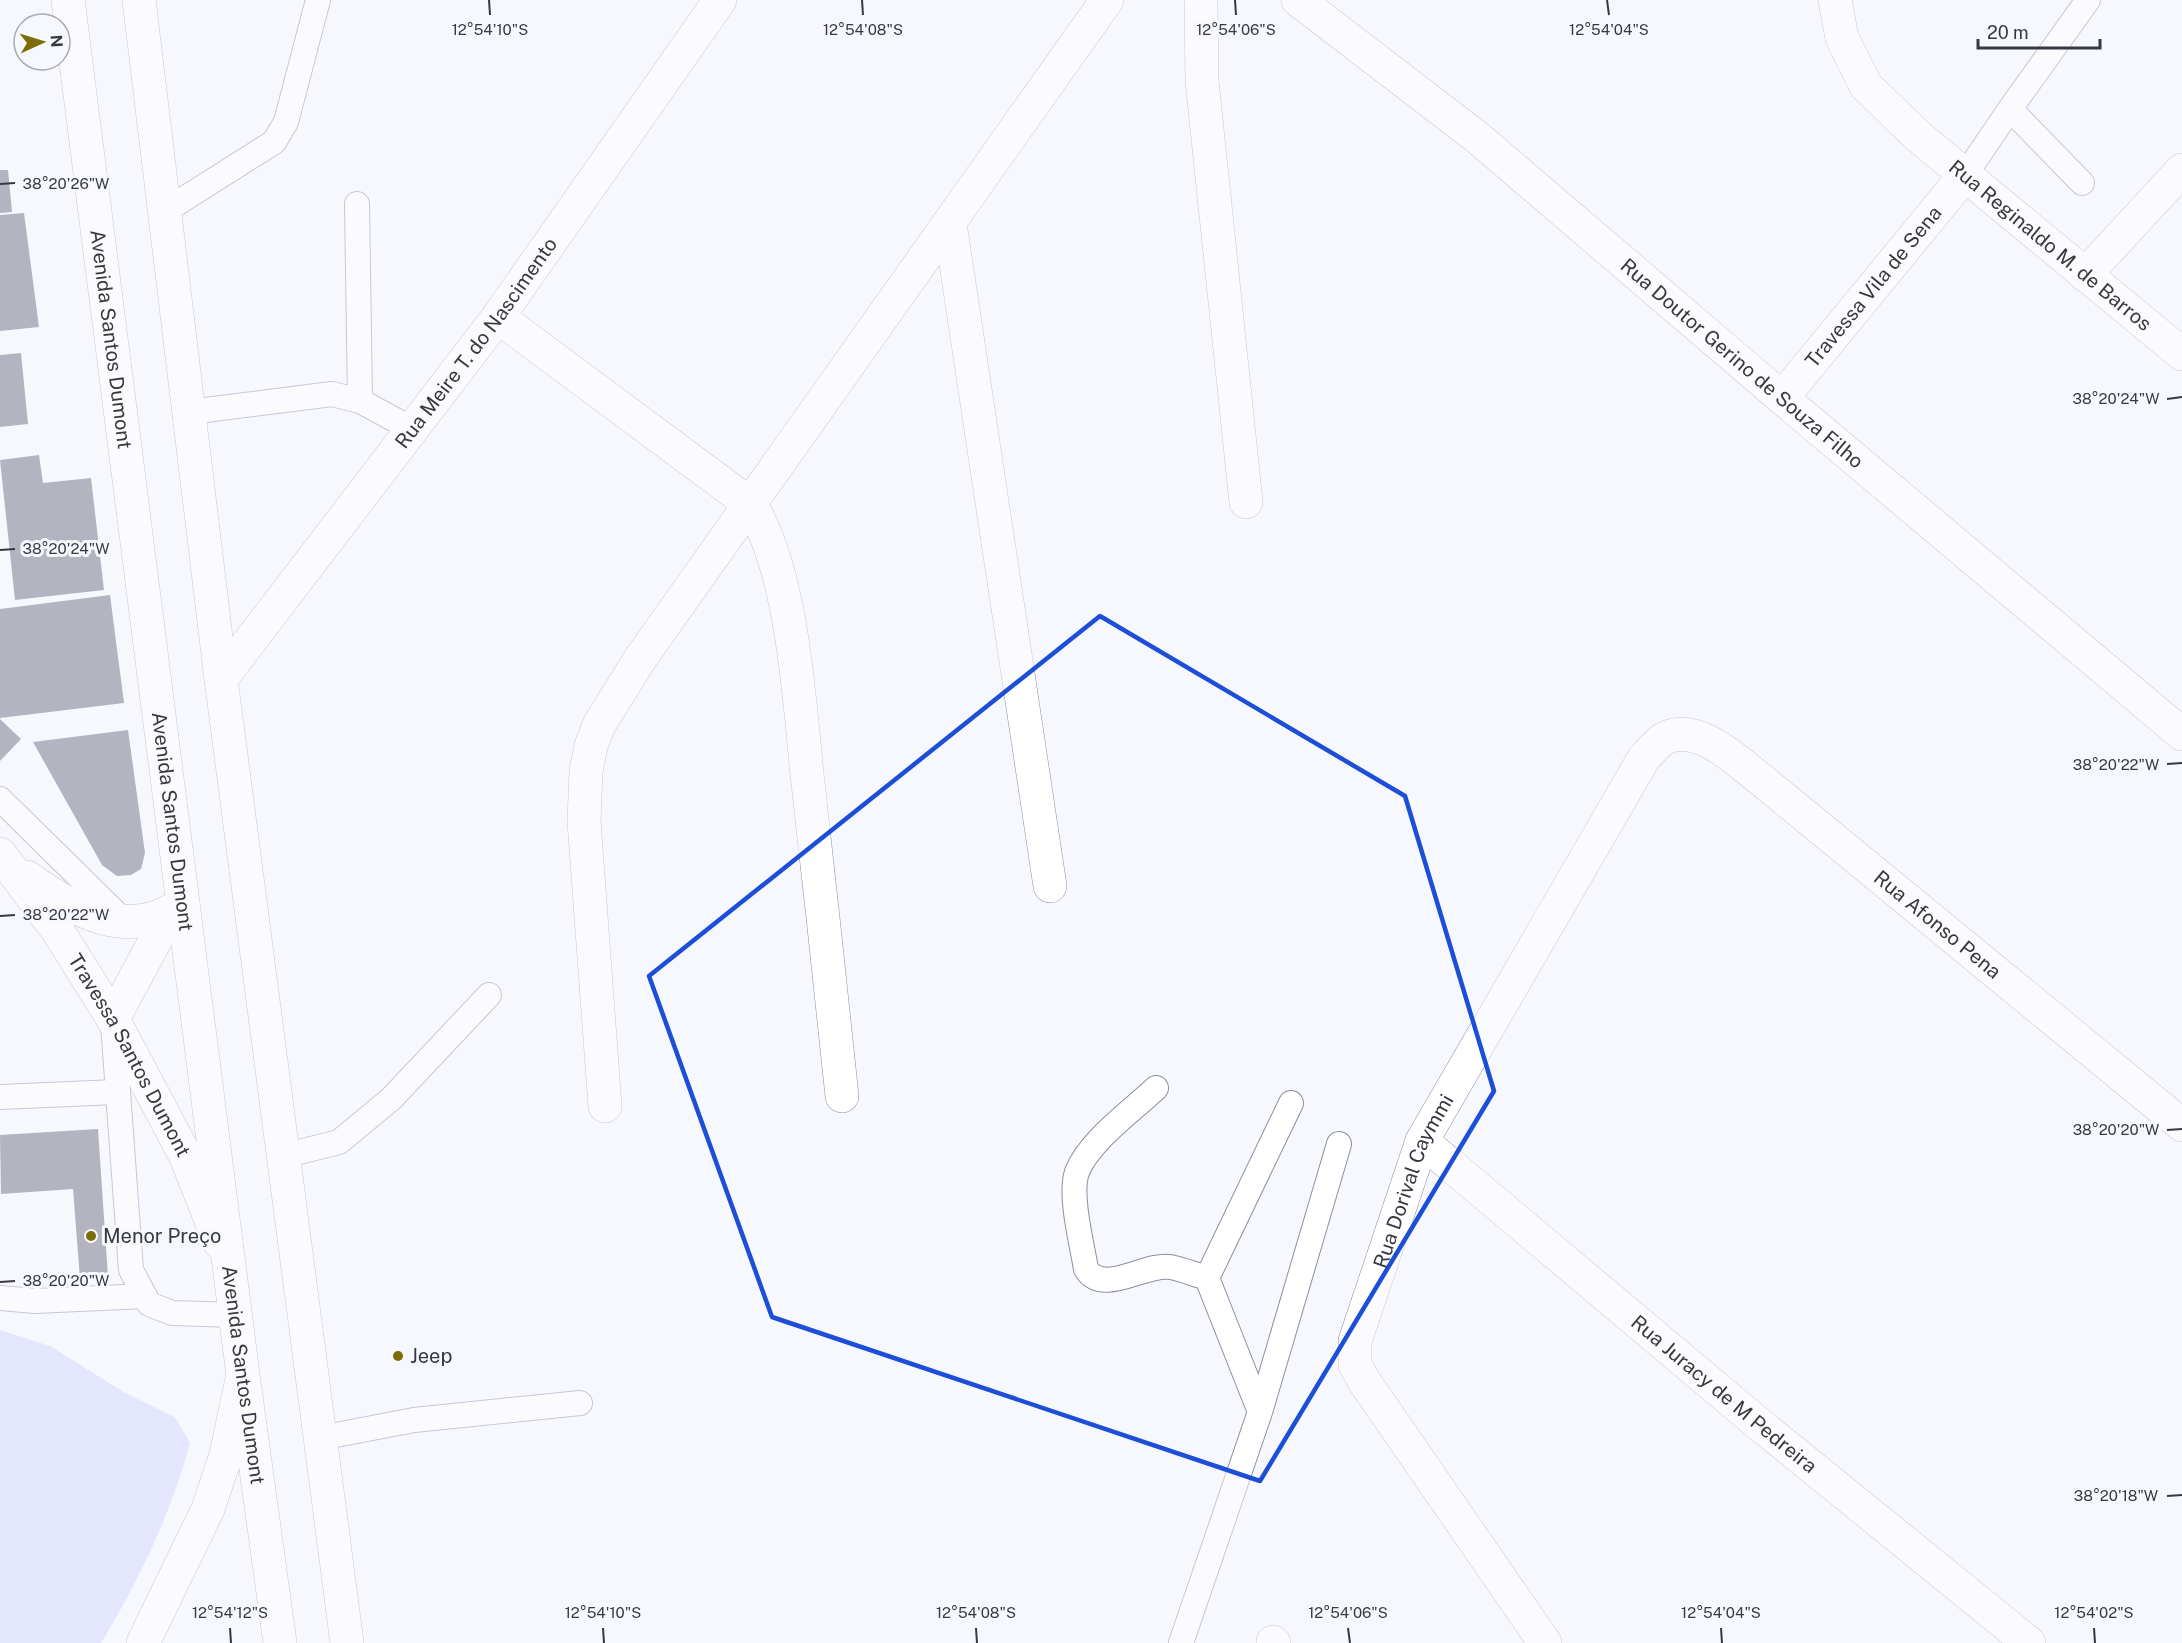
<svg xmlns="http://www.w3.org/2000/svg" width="2182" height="1643" font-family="'Public Sans',sans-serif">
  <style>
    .green { fill: #cbd0fd }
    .building { fill: #5f6276 }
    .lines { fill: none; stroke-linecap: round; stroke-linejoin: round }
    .lane-casing { stroke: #8b8ea4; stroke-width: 26 }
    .street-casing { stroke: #8b8ea4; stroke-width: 34 }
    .secondary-casing { stroke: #8b8ea4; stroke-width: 34 }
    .highway-casing { stroke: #8b8ea4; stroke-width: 34 }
    .lane { stroke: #fff; stroke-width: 24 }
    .street { stroke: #fff; stroke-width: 33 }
    .secondary { stroke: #fff; stroke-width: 33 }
    .highway { stroke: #fff; stroke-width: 33 }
    .marked { fill: none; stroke: #1d4ed8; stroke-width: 4.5; stroke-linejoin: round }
    .ticks { fill: none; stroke: #373842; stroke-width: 2 }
    .poi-dot { fill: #7c6d07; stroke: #f7f8fd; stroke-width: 2 }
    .labels { text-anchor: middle; stroke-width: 6; stroke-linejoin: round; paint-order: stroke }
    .street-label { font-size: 20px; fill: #373842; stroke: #f7f8fd }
    .poi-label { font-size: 20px; fill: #373842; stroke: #f7f8fd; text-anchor: start }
    .ticks-label { font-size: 15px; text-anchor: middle; fill: #373842; stroke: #f7f8fd; stroke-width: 6; stroke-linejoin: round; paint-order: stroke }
  </style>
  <rect width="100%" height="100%" fill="#f7f8fd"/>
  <path class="green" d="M 0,1330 L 50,1346 L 125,1393 L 175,1417 L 190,1443 C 171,1513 139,1581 101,1643 L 0,1643 Z"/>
  <path class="building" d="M 0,170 L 8,170 L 12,212 L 0,213 Z
    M 24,213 L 39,327 L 0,331 L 0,215 Z
    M 21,353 L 28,424 L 0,427 L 0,355 Z
    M 39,455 L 43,483 L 91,478 L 104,590 L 15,600 L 0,460 Z
    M 110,595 L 124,703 L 0,718 L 0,609 Z
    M 0,719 L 21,739 L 0,761 Z
    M 128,730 L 145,853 L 141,869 L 131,875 L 117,876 L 102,865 L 33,742 Z
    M 98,1129 L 108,1277 L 80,1279 L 73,1189 L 1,1194 L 0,1135 Z"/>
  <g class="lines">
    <defs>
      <path id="lane" d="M 2010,109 L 2088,0
        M 1965,175 L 2010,109 L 2082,183
        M 357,204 L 360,401
        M 165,211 L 274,142 L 286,122 L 318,0
        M 189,412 L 332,394 L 360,401 L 412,429
        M 0,799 L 124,921
        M 113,1024 L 131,1270 L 149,1304 L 172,1313 L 235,1315
        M 1156,1088 C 1132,1111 1089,1141 1077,1172 C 1069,1195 1082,1244 1086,1269 C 1103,1296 1145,1263 1170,1267 C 1183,1269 1195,1275 1207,1278 L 1260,1412
        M 0,1097 L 116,1092
        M 283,1156 L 339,1142 L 391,1099 L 489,995
        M 1207,1278 L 1291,1103
        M 0,1298 L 35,1301 L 145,1296
        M 320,1438 L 414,1420 L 580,1403
        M 1181,1643 L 1260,1412 L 1339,1144"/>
      <g id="street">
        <path d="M 1201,0 L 1202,81 L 1246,502"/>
        <path id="s1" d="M 1835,0 L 1842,38 L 1866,86 L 1919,137 L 2182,354"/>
        <path d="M 950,224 L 1050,886"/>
        <path d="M 2085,275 L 2182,170"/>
        <path d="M 498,317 L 750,504 C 792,570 799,696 807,774 C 819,881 831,989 842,1096"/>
        <path id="s2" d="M 1782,398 L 1965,175"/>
        <path d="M 605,1106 L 584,821 L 586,771 L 591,746 L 599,725 L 640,659 L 1107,0"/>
        <path id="s3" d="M 1422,1141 L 1759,1424 L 2029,1643"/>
        <path d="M 1273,1642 L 1274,1643"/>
        <path id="s4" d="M 1545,1643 L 1364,1381 L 1355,1365 L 1355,1341 L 1422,1141 L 1644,758 C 1650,752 1658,742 1665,738 C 1700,722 1739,763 1764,782 L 2182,1125"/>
      </g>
      <g id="secondary">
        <path id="s5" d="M 1298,0 L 1478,138 L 1782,398 L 2182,734"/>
        <path id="s6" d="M 221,679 L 498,317 L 720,0"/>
        <path id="s7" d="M 0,854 L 58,931 L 113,1019 L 186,1157 L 220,1243"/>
        <path d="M 27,877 C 74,911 128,943 183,903"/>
        <path d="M 113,1019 L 170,913"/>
        <path d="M 143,1643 L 208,1509 L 226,1455 L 242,1379"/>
      </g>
      <g id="highway">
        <path id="s8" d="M 68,0 L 243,1375 L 280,1643"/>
        <path d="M 139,0 L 221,679 L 347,1643"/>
      </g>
    </defs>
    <use href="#lane" class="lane-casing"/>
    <use href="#street" class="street-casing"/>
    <use href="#secondary" class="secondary-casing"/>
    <use href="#highway" class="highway-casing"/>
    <use href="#lane" class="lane"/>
    <use href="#street" class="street"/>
    <use href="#secondary" class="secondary"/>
    <use href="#highway" class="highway"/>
  </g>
  <path d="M0 0H2182V1643H0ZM 1100,616 L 1405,796 L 1494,1091 L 1260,1481 L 772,1317 L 649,976 Z" fill="#f7f8fd" fill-opacity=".55" fill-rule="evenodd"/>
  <path class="marked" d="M 1100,616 L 1405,796 L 1494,1091 L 1260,1481 L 772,1317 L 649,976 Z"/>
  <path class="ticks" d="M 489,0 L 490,15M 862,0 L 863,15M 1235,0 L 1236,15M 1607,0 L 1609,15M 0,184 L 15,183M 2167,399 L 2182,397M 0,550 L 15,549M 2167,764 L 2182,763M 0,916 L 15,915M 2167,1130 L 2182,1129M 0,1282 L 15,1281M 2167,1496 L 2182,1495M 230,1628 L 231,1643M 603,1628 L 604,1643M 976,1628 L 977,1643M 1348,1628 L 1350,1643M 1721,1628 L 1722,1643M 2094,1628 L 2095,1643"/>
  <g class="poi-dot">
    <circle cx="91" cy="1236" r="6"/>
    <circle cx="398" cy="1356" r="6"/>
  </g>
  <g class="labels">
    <g class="street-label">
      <text dy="7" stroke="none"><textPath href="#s1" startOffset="336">Rua Reginaldo M. de Barros</textPath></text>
      <text dy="7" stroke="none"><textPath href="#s2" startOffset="144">Travessa Vila de Sena</textPath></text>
      <text dy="7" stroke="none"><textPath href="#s8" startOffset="342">Avenida Santos Dumont</textPath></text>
      <text dy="7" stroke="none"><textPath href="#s6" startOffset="422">Rua Meire T. do Nascimento</textPath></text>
      <text dy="7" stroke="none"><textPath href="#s5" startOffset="574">Rua Doutor Gerino de Souza Filho</textPath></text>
      <text dy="7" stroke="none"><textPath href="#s8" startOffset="828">Avenida Santos Dumont</textPath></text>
      <text dy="7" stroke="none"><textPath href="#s4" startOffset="1382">Rua Afonso Pena</textPath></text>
      <text dy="7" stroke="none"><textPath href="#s7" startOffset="240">Travessa Santos Dumont</textPath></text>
      <text dy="7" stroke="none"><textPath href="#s4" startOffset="531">Rua Dorival Caymmi</textPath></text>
      <text dy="7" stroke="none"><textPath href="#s8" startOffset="1386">Avenida Santos Dumont</textPath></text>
      <text dy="7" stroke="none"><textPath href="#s3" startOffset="394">Rua Juracy de M Pedreira</textPath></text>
    </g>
    <g class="poi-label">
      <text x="103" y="1243">Menor Preço</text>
      <text x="410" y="1363">Jeep</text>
    </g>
  </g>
  <g class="ticks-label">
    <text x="490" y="35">12°54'10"S</text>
    <text x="863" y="35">12°54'08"S</text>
    <text x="1236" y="35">12°54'06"S</text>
    <text x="1609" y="35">12°54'04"S</text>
    <text x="66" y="189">38°20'26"W</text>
    <text x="2116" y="404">38°20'24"W</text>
    <text x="66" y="554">38°20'24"W</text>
    <text x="2116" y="770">38°20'22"W</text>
    <text x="66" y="920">38°20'22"W</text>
    <text x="2116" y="1135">38°20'20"W</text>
    <text x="66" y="1286">38°20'20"W</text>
    <text x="2116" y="1501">38°20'18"W</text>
    <text x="230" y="1618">12°54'12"S</text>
    <text x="603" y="1618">12°54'10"S</text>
    <text x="976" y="1618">12°54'08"S</text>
    <text x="1348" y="1618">12°54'06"S</text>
    <text x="1721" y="1618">12°54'04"S</text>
    <text x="2094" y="1618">12°54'02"S</text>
  </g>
  <g transform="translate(42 42) rotate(86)"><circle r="28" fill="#f7f8fd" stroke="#aaabb2" stroke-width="1.5"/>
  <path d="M0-4.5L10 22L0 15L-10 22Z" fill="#7c6d07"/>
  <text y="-9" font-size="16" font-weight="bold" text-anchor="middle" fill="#373842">N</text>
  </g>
  <path d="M1978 39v9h122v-9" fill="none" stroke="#373842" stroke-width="3"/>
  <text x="1987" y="39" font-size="18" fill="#373842" stroke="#f7f8fd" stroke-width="4.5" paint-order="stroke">20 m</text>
</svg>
